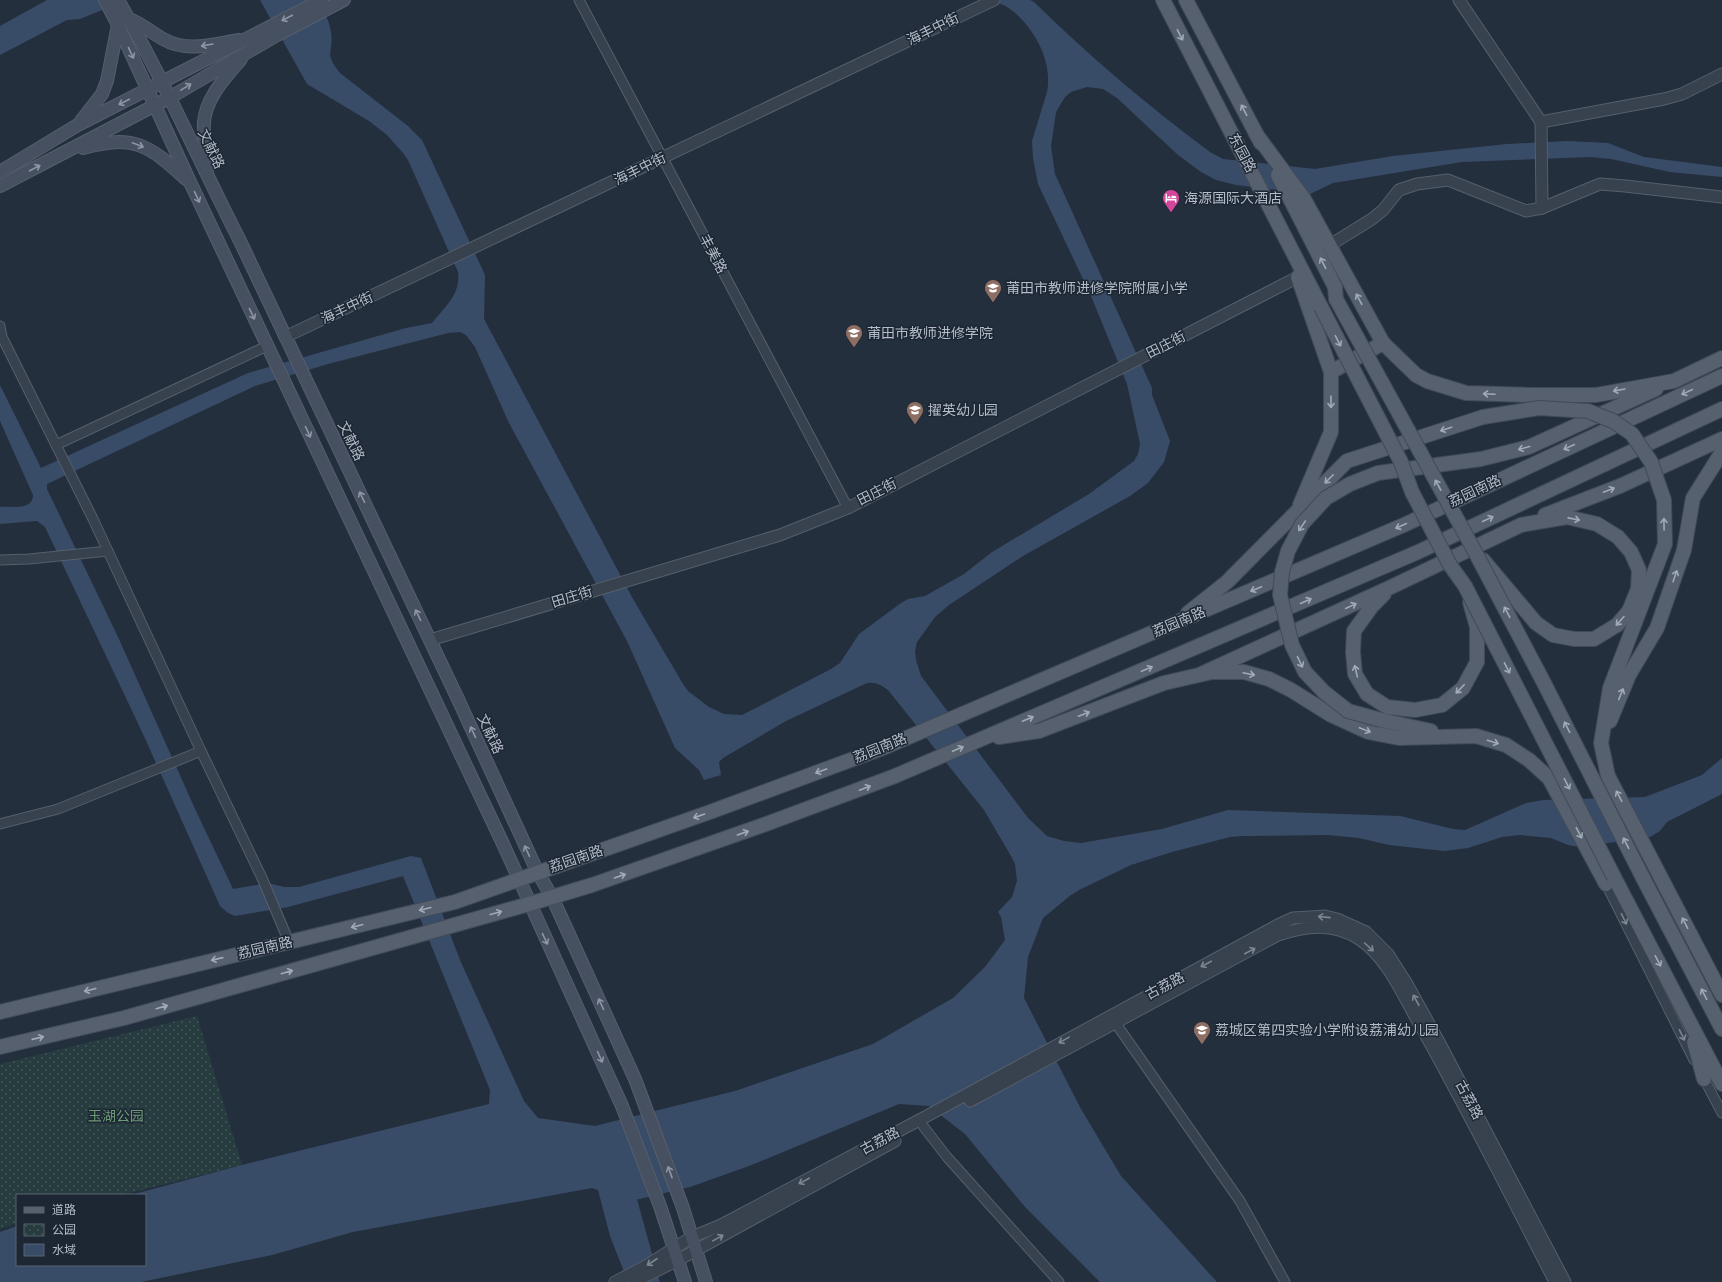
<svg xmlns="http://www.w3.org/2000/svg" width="1722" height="1282" viewBox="0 0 1722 1282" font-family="'Fira Sans','Noto Sans SC',sans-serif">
<defs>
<pattern id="park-dots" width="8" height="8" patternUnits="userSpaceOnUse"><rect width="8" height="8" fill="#263c3f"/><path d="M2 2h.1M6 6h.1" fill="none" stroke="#435659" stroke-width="1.8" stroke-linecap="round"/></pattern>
</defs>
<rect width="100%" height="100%" fill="#242f3e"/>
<path fill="url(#park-dots)" d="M197 1016 242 1165 121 1195H17V1223L0 1229V1064Z"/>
<g fill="#394c67" fill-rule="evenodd">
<path d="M47 0H127L80 19 67 20 0 55V26Z"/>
<path d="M260 0H316C323 10 329 19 331 32 334 54 323 52 340 73L408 126 422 140 485 275 484 319 633 599 683 684 688 691 709 707 724 714 742 715 831 669 840 663 859 634 901 603 908 599 925 596 964 574 992 552 1089 494 1134 461 1138 454 1140 444 1127 384 1091 296 1038 184 1033 158 1032 141 1047 92C1053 63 1036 31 1014 12 1007 6 999 3 992 0H1030L1034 2C1089 56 1148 106 1210 152L1223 159 1315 169 1393 156 1507 144 1567 141 1608 143 1644 157 1722 167V177L1670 172 1611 159 1590 157 1462 162 1333 183 1310 194 1236 185 1216 180 1201 172 1178 155 1117 98 1103 89 1087 87 1071 92 1065 97 1056 112 1051 146 1055 174 1152 388V395L1170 441 1164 462 1148 483 1130 496 1023 556 949 605 935 617 917 642 915 651 916 660 921 676 1028 818 1047 836 1064 841 1081 843 1162 829 1228 810 1400 816 1453 829 1465 830 1526 803 1544 800 1645 797 1702 775 1722 758V794L1667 822 1660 831 1650 837 1580 847 1568 845 1551 838 1520 835 1502 837 1468 848 1444 851 1389 845 1359 838 1328 835 1242 836 1230 837 1172 852 1131 865 1079 890 1071 895 1043 918 1028 957 1024 998 1081 1109 1121 1176 1217 1282H1100L1025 1207 965 1134 929 1106 899 1104 749 1166 690 1187 631 1201 629 1224 652 1282H628L610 1236 598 1190 592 1188 353 1232 272 1255 141 1282H0V1232L17 1226V1265H145V1195H131L242 1165 489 1104 490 1090 403 876 288 907 235 916 228 913 220 906 143 734 45 527 37 521 0 524V507C11 506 33 511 33 495L0 421V385L41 468 248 373 406 328 432 323C445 307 461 294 458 272L408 160 403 153 387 135 369 121 307 84ZM460 332 466 335 475 347 509 423 627 641 675 748 699 770 704 780 721 775 719 762 723 758 786 721 867 683C876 682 881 685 888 690L984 810 1011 856 1015 864 1017 881 1012 897 998 912 1001 917 1005 940 985 967 953 998 873 1044 735 1091 595 1126 538 1118 524 1101 460 960 421 858 411 856 299 887H284L268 883 233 889 196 811 118 637 47 489V484L255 386 328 364 448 333Z"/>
</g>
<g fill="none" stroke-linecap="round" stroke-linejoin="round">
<path stroke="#394c67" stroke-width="15" d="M625 1184 652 1282"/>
<defs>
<g id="minor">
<path d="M579 0 848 508"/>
<path d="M0 326 2 337 93 519 201 751"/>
<path d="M56 445 267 346"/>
<path d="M0 560 29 559 108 551"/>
<path d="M0 824 58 809 201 751 262 878 289 942"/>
<path d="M1606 884 1694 1060"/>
<path d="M1112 1018 1240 1201 1285 1282"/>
<path d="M1702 1075 1722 1113"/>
<path d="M923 1126 947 1157 1059 1282"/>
</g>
<g id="tertiary">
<path d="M1459 0 1541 122 1664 99 1682 94 1722 74"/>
<path d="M1542 208 1600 184 1625 186 1722 197"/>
<path d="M1330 245 1372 219 1383 210 1399 190 1417 184 1448 180 1526 211 1542 208 1541 122"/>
<path d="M285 337 994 0"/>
<path d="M430 640 780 535 848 508 1298 277"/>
<path d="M970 1101 1278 935C1306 926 1333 922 1359 939 1388 958 1403 996 1420 1025 1467 1109 1511 1196 1555 1282"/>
<path d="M615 1282 644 1267 692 1237 721 1225 925 1117 1278 925 1293 918 1310 917 1325 916 1337 919 1366 932 1388 954 1407 984 1439 1042 1565 1282"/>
<path d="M634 1282 678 1260 895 1141"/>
</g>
<g id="secondary">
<path d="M105 0 118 25 190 182 504 846 622 1106 660 1206 685 1282"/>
<path d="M118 0C163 78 199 161 240 241L457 697 538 873 552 897 635 1079 683 1208 706 1282"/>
<path d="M129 19C142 24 151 32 163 39 187 53 214 44 239 40"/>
<path d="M81 121 102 94 107 81 118 25"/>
<path d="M83 148C134 134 149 145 186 179"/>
<path d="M207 171C206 155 203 137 204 122 206 97 226 77 241 59"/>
<path d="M0 172 76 126 322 0"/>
<path d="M0 186 169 98 277 35 344 0"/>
</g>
<g id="primary">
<path d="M1163 0 1321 307"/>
<path d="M1186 0 1261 143"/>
<path d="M1256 134 1304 199 1383 343 1416 375 1427 381 1466 393 1530 395H1596L1674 381 1722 358"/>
<path d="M1278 175 1335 287 1336 299"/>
<path d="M1298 277 1331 372V432L1300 505"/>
<path d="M1331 372 1383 343"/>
<path d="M1378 473 1481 459 1529 447 1656 389"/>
<path d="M1664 500 1665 544 1610 688 1601 743 1608 776 1722 995"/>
<path d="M1545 515 1620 486 1722 439"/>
<path d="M1384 594 1372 606 1354 631 1353 652 1355 674 1367 694 1387 707 1415 710 1442 705 1463 688 1477 662V627L1470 602"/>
<path d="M1188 613 1227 582 1347 461 1483 417"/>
<path d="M1201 674 1391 587 1521 525 1567 517 1597 524 1618 537 1631 552 1639 570 1638 589 1629 611 1617 625 1594 639H1574L1553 635 1536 623 1483 560"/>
<path d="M1381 720 1431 731"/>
<path d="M1610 721 1629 675 1657 628 1684 550 1693 498 1722 452"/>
<path d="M999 737 1039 731 1164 683 1212 672H1244L1269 679 1291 690 1331 715 1368 732 1399 738 1476 736 1506 745 1529 760 1549 778 1606 884"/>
<path d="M1614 877 1722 1084"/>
<path d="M1643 878 1722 1029"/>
<path d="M0 1012 455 902 710 812 883 748 1406 524 1722 376"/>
<path d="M1694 1042 1704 1079"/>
<path d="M0 1047 124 1018 529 904 592 885 766 824 895 776 1418 552 1722 409"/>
</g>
</defs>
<use href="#minor" stroke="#565f6c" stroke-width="11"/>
<use href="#tertiary" stroke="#565f6c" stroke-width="13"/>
<use href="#secondary" stroke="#565f6c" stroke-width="14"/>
<use href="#primary" stroke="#414a57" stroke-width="16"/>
<use href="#minor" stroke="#38414e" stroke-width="9"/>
<use href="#tertiary" stroke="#38414e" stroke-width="11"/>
<use href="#secondary" stroke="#465061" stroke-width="12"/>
<use href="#primary" stroke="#56606e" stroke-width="14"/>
<defs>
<g id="primary-bridge">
<path d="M1336 299 1474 550 1544 683 1643 878"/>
<path d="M1321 307 1401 462 1412 492 1450 565 1465 586 1614 877"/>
<path d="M1483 417 1539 408 1588 411 1613 421 1632 434 1651 462 1664 500"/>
<path d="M1378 473 1350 484 1326 498 1302 524 1288 551 1282 572 1280 595 1292 645 1305 672 1324 692 1348 711 1381 720"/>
</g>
</defs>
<use href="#primary-bridge" stroke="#414a57" stroke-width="16" stroke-linecap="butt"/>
<use href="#primary-bridge" stroke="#56606e" stroke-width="14"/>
</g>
<defs><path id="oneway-shaft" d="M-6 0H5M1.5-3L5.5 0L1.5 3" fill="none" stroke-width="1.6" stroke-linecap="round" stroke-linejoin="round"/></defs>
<g stroke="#8e96a5">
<use href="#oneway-shaft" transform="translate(287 18) rotate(153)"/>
<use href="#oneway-shaft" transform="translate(207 45) rotate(170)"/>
<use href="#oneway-shaft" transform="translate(131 53) rotate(65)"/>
<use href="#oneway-shaft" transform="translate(186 87) rotate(-31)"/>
<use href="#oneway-shaft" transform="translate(124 102) rotate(153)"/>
<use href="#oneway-shaft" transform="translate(138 145) rotate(21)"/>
<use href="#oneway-shaft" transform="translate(35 168) rotate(-28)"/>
<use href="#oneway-shaft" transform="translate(197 197) rotate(65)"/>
<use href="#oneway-shaft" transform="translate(252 314) rotate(65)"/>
<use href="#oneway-shaft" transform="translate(308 432) rotate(65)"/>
<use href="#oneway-shaft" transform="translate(362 497) rotate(-116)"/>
<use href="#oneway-shaft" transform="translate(418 615) rotate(-116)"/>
<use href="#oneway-shaft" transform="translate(473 732) rotate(-115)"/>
<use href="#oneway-shaft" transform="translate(527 851) rotate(-115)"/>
<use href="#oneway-shaft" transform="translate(545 939) rotate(65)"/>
<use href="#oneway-shaft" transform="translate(601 1004) rotate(-115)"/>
<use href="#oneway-shaft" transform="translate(600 1057) rotate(66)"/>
<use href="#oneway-shaft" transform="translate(670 1172) rotate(-110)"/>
</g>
<g stroke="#a1aab7">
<use href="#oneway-shaft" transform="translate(1180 35) rotate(63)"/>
<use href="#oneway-shaft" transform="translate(1244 110) rotate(-117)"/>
<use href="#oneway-shaft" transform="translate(1323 263) rotate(-117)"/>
<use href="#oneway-shaft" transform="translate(1359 299) rotate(-118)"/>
<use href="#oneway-shaft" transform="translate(1338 341) rotate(63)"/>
<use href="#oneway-shaft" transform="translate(1619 390) rotate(170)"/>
<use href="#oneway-shaft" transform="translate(1687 392) rotate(155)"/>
<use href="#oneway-shaft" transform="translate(1489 394) rotate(-177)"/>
<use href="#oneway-shaft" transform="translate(1331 402) rotate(90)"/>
<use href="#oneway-shaft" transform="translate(1446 429) rotate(162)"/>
<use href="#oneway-shaft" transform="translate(1569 447) rotate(155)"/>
<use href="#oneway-shaft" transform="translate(1524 448) rotate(165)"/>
<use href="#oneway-shaft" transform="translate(1329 479) rotate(135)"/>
<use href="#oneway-shaft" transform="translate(1438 485) rotate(-119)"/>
<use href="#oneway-shaft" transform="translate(1609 490) rotate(-21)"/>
<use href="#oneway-shaft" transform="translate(1488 519) rotate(-25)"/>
<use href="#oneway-shaft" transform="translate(1574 519) rotate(11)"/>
<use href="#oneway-shaft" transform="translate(1664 524) rotate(-91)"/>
<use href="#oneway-shaft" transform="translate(1302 526) rotate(124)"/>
<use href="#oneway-shaft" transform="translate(1401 526) rotate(156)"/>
<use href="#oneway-shaft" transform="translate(1675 576) rotate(-71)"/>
<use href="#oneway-shaft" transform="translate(1256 589) rotate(157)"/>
<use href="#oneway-shaft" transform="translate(1306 601) rotate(-24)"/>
<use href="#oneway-shaft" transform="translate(1351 606) rotate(-25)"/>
<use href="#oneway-shaft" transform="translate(1507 612) rotate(-118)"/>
<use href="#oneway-shaft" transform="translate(1620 621) rotate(132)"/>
<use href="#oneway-shaft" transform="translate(1300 662) rotate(64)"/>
<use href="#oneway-shaft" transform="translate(1507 668) rotate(63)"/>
<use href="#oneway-shaft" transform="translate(1147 669) rotate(-23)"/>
<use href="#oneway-shaft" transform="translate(1356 671) rotate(-103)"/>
<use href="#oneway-shaft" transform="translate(1249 674) rotate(12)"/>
<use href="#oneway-shaft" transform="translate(1460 689) rotate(134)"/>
<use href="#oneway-shaft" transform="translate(1621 694) rotate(-68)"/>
<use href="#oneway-shaft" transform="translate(1084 714) rotate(-21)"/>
<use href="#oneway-shaft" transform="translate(1028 719) rotate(-23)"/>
<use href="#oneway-shaft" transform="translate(1567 727) rotate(-117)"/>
<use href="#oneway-shaft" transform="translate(1365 730) rotate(21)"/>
<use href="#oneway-shaft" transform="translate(1493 742) rotate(17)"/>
<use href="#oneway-shaft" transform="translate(958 749) rotate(-23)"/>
<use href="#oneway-shaft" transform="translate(821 771) rotate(160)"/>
<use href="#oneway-shaft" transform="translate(1567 784) rotate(63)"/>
<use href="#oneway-shaft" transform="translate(865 788) rotate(-21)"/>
<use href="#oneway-shaft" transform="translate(1619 796) rotate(-118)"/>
<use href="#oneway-shaft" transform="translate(699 816) rotate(161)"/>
<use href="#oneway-shaft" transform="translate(743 833) rotate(-19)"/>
<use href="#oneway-shaft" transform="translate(1579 833) rotate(62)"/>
<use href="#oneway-shaft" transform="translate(1626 843) rotate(-117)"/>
<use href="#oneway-shaft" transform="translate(620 876) rotate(-19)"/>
<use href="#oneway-shaft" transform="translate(425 909) rotate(166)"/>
<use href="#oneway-shaft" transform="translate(496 913) rotate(-15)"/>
<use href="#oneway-shaft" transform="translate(1685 923) rotate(-117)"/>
<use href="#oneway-shaft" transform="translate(357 926) rotate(166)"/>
<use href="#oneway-shaft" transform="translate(217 959) rotate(167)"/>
<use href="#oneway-shaft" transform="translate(1658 961) rotate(62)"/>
<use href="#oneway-shaft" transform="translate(287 972) rotate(-16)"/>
<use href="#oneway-shaft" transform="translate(90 990) rotate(166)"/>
<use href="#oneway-shaft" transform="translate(1704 994) rotate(-117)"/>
<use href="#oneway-shaft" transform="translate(162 1007) rotate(-16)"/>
<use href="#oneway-shaft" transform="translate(38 1038) rotate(-13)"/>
</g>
<g stroke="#7c8592">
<use href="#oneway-shaft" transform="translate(1324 917) rotate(-174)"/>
<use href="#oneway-shaft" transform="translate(1624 919) rotate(64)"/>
<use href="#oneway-shaft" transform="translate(1369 947) rotate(42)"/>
<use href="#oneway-shaft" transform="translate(1250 951) rotate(-28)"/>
<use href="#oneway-shaft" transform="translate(1206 964) rotate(152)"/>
<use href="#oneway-shaft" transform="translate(1416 1000) rotate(-119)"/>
<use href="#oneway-shaft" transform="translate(1682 1035) rotate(64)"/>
<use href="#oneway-shaft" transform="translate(1064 1040) rotate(151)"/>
<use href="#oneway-shaft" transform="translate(804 1181) rotate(152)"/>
<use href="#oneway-shaft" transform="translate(718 1238) rotate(-29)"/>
<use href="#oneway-shaft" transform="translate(652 1262) rotate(147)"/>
</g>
<defs>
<symbol id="hotel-pin" viewBox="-11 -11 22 30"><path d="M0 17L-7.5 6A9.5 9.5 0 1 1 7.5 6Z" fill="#d1479c" stroke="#1d2633"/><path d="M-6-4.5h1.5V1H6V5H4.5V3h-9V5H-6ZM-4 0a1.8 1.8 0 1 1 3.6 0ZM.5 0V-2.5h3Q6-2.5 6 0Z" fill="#fff"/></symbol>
<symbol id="school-pin" viewBox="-11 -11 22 30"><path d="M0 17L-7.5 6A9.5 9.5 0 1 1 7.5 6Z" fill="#8d6e63" stroke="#1d2633"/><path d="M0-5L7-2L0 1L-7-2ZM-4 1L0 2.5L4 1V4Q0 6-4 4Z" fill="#fff"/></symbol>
<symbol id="university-pin" viewBox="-11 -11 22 30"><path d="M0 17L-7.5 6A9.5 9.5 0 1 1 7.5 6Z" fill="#8d6e63" stroke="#1d2633"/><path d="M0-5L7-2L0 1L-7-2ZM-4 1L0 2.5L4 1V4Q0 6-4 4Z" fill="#fff"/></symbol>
</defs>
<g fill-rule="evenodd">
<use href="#hotel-pin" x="1161" y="188" width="20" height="27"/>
<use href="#school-pin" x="983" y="278" width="20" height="27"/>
<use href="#university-pin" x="844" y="323" width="20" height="27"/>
<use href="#school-pin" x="905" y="400" width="20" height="27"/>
<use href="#school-pin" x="1192" y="1020" width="20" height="27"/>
</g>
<g text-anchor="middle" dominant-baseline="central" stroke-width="3" stroke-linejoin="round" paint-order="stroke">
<g font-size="14" fill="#b4bcc9" stroke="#1d2633">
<text transform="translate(933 29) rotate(-26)">海丰中街</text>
<text transform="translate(211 149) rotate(64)">文献路</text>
<text transform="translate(1242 153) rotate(62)">东园路</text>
<text transform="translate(640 169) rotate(-26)">海丰中街</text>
<text transform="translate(713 254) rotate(62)">丰美路</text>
<text transform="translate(347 308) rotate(-25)">海丰中街</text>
<text transform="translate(1166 345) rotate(-27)">田庄街</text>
<text transform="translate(351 441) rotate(64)">文献路</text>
<text transform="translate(1475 491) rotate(-25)">荔园南路</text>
<text transform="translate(877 492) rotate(-27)">田庄街</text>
<text transform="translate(572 597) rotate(-17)">田庄街</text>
<text transform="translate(1179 622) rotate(-23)">荔园南路</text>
<text transform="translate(490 734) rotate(65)">文献路</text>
<text transform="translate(880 748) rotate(-22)">荔园南路</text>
<text transform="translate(576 859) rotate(-19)">荔园南路</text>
<text transform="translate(265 948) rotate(-13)">荔园南路</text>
<text transform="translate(1165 986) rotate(-28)">古荔路</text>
<text transform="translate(1469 1100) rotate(62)">古荔路</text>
<text transform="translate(880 1141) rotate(-28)">古荔路</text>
</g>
<g font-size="14" fill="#b4bcc9" stroke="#1d2633" text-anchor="start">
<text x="1184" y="198">海源国际大酒店</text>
<text x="1006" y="288">莆田市教师进修学院附属小学</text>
<text x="867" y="333">莆田市教师进修学院</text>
<text x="928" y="410">擢英幼儿园</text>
<text x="1215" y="1030">荔城区第四实验小学附设荔浦幼儿园</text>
</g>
<g font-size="14" fill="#6b9a76" stroke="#1d2633">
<text x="116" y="1116">玉湖公园</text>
</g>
</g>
<rect x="16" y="1194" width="130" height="72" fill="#1d2633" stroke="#59626f"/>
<rect x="24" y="1207" width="20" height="6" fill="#56606e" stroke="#59626f"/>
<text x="52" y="1214" font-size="12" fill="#b4bcc9">道路</text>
<rect x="24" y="1224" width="20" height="12" fill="url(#park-dots)" stroke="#59626f"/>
<text x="52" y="1234" font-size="12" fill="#b4bcc9">公园</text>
<rect x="24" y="1244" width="20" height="12" fill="#394c67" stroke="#59626f"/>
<text x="52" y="1254" font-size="12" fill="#b4bcc9">水域</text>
</svg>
